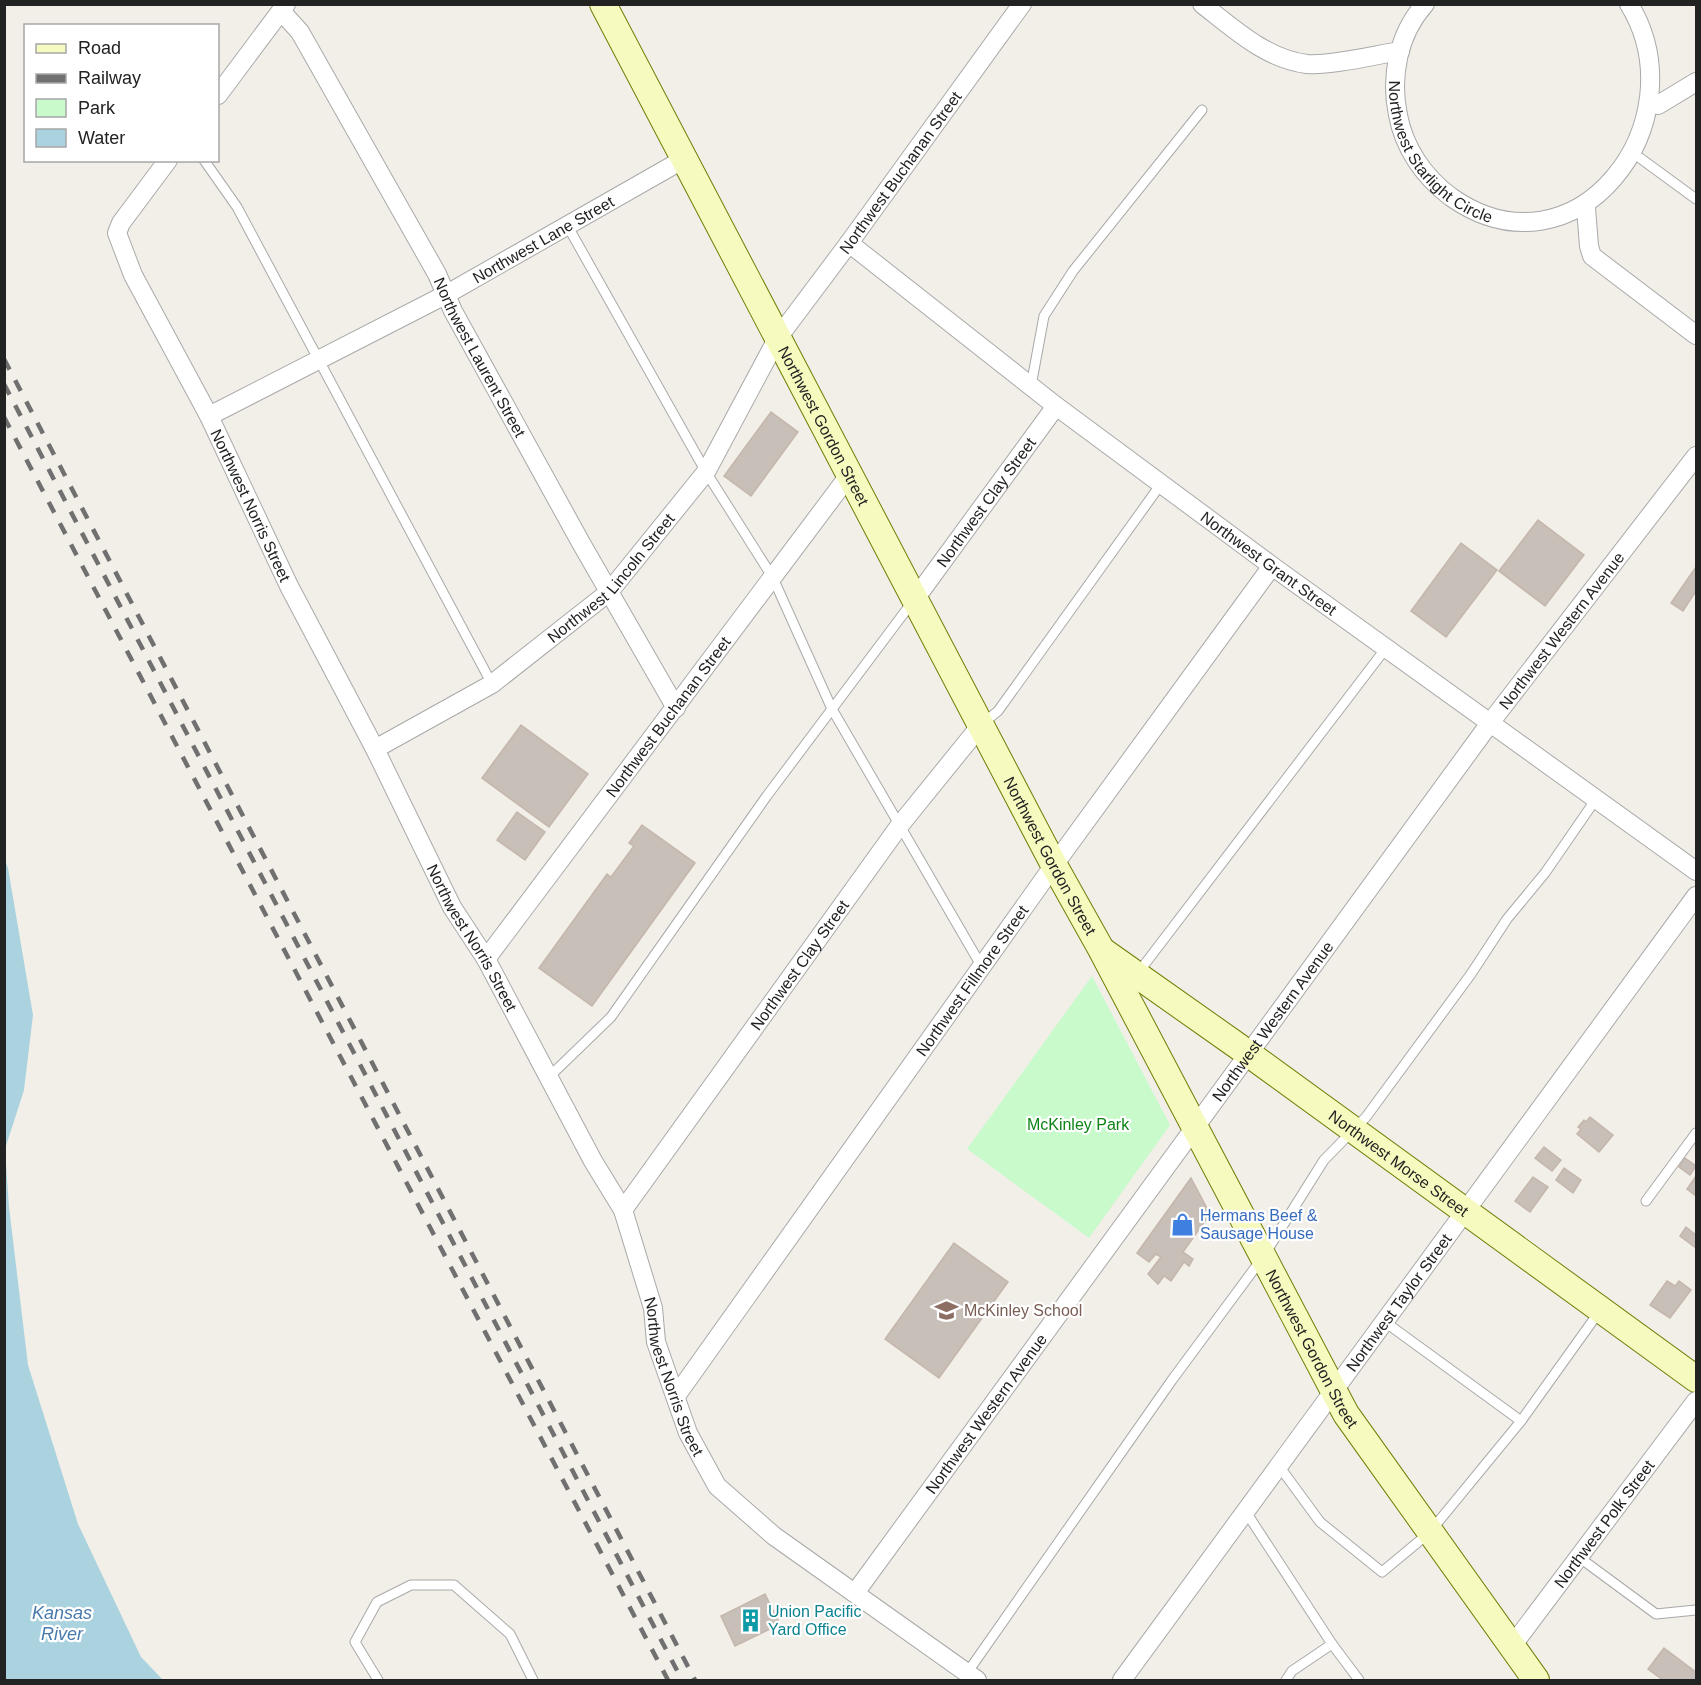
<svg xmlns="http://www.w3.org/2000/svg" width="1701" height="1685" viewBox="0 0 1701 1685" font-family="Helvetica,sans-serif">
<rect width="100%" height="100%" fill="#f2efe9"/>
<path fill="#c8facc" d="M1092 976 1170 1125 1089 1238 967 1149Z"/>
<path fill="#aad3df" d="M4 857 8 868 33 1015 24 1090 5 1149 9 1207 28 1365 78 1524 141 1657 163 1680H5Z"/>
<g fill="#c7bfb8" stroke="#c4b6ab" stroke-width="1.5">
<path d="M771 412 798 432 751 496 724 476Z"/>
<path d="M1538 520 1584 555 1545 606 1499 571Z"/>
<path d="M1461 543 1497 570 1446 637 1411 611Z"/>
<path d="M1696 567V591L1683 611 1671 603Z"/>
<path d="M521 725 588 774 549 827 482 778Z"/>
<path d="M517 812 545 832 525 860 497 840Z"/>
<path d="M642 825 695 863 592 1006 539 968 607 874 611 877 634 846 629 843Z"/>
<path d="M1590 1117 1613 1135 1599 1152 1577 1134 1581 1129 1578 1127 1584 1120 1586 1122Z"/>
<path d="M1544 1147 1561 1160 1552 1171 1535 1158Z"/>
<path d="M1685 1158 1696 1166 1690 1175 1679 1167Z"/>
<path d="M1564 1168 1581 1180 1573 1193 1556 1180Z"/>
<path d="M1696 1176V1196L1687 1189Z"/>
<path d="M1533 1177 1548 1187 1530 1212 1515 1201Z"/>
<path d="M1191 1178 1210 1214 1183 1252 1193 1259 1189 1266 1184 1262 1171 1281 1164 1276 1158 1284 1148 1274 1161 1257 1156 1254 1149 1262 1137 1253Z"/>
<path d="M1686 1227 1696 1235V1248L1680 1236Z"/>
<path d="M954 1243 1008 1282 939 1378 885 1339Z"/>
<path d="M1667 1281 1675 1286 1679 1281 1691 1290 1670 1318 1650 1305Z"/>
<path d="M765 1594 780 1624 735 1646 721 1616Z"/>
<path d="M1664 1648 1696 1672V1680H1663L1648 1669Z"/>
</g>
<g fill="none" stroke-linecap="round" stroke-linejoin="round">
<defs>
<g id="lane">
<path d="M1640 158 1696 199"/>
<path d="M204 160 237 207 492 684"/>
<path d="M567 225 706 472 773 578 832 709 982 967"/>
<path d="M1031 386 1044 316 1073 271 1202 110"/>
<path d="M982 724 998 711 1161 484"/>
<path d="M1138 973 1386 648"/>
<path d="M549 1077 611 1017 766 797 913 601"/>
<path d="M1646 1201 1696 1133"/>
<path d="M1385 1322 1521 1421 1599 1312"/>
<path d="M1279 1466 1320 1522 1382 1572 1429 1533 1521 1421"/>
<path d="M1246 1512 1332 1644 1292 1671 1286 1680"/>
<path d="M1580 1558 1656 1614 1696 1610"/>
<path d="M1332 1644 1359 1680"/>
<path d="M967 1673 1172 1380 1263 1257 1324 1160 1366 1117 1471 974 1507 919 1545 873 1596 799"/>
<path d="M378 1680 355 1642 377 1602 411 1585H454L510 1634 533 1680"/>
</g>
<g id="street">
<path d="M1202 4C1234 29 1266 59 1307 64 1331 66 1375 55 1400 51"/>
<path id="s1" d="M1425 4C1398 34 1390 77 1398 115 1404 148 1424 177 1451 197 1576 285 1701 122 1629 4"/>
<path id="s2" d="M281 11 300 32 437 274 453 311 581 543 676 708"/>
<path d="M218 95 286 4"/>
<path d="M1658 105 1696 82"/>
<path id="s3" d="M168 160 121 223 117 233 133 275 209 416 289 586 375 749 452 907 486 959 593 1161 623 1210 653 1308 656 1342 688 1433 717 1486 774 1536 977 1680"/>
<path d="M1586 208 1589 246 1592 256 1696 335"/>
<path id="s4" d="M849 243 1056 406 1272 566 1696 871"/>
<path id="s5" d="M209 416 447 294 684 159"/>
<path id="s6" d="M915 599 1056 406"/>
<path id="s7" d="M375 749 492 684 609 592 706 472 777 339 849 243 1022 4"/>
<path id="s8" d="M486 959 850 474"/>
<path id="s9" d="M623 1210 900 825 981 725"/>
<path id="s10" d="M676 1396 1054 865 1272 566"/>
<path id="s11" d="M855 1593 1490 723 1696 456"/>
<path id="s12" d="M1512 1646 1696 1401"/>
<path id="s13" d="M1122 1680 1696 896"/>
</g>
<g id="secondary">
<path id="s14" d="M603 4 1054 865 1101 949 1346 1414 1536 1680"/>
<path id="s15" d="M1103 951 1249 1054 1696 1379"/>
</g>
</defs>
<use href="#lane" stroke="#a9a9a9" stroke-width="11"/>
<use href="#street" stroke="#a9a9a9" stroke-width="20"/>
<use href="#secondary" stroke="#707d05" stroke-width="28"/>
<use href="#lane" stroke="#fff" stroke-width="9"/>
<use href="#street" stroke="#fff" stroke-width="18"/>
<use href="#secondary" stroke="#f7fabf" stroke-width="26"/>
<g stroke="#707070" stroke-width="4.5" stroke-dasharray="12 12" stroke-linecap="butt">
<path d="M4 359 695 1680"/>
<path d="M4 384 682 1680"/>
<path d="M4 417 668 1680"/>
</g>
</g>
<defs>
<symbol id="shop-bare" viewBox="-9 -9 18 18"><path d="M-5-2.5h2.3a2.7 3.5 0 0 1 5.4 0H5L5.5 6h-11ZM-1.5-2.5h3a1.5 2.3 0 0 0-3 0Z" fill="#3f7fe0" stroke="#fff" stroke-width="2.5" paint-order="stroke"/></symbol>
<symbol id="school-bare" viewBox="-9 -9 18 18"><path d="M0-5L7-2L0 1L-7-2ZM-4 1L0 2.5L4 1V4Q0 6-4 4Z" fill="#8d6e63" stroke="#fff" stroke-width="2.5" paint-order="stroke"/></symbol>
<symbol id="building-bare" viewBox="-9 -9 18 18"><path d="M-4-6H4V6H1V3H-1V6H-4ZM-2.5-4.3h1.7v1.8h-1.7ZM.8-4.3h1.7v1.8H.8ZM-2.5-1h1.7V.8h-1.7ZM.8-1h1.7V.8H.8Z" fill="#0f9aa8" stroke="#fff" stroke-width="2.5" paint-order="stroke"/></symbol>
</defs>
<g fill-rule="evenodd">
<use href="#shop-bare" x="1166" y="1208" width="33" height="33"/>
<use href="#school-bare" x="930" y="1294" width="33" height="33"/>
<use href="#building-bare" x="734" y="1604" width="33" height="33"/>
</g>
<g text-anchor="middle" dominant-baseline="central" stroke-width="4.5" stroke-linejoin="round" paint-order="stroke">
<g font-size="16" fill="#222" stroke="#fff">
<text stroke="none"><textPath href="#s1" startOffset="174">Northwest Starlight Circle</textPath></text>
<text stroke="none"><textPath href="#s7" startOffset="795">Northwest Buchanan Street</textPath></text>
<text stroke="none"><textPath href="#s5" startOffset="378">Northwest Lane Street</textPath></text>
<text stroke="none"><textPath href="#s2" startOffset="400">Northwest Laurent Street</textPath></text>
<text stroke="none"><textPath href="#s14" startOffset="476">Northwest Gordon Street</textPath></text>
<text stroke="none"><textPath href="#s6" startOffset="120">Northwest Clay Street</textPath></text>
<text stroke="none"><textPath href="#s3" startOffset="393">Northwest Norris Street</textPath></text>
<text stroke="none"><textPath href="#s4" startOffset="528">Northwest Grant Street</textPath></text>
<text stroke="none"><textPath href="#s7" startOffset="294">Northwest Lincoln Street</textPath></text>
<text stroke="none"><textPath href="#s11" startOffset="1194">Northwest Western Avenue</textPath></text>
<text stroke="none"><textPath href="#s8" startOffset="303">Northwest Buchanan Street</textPath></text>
<text stroke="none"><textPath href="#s14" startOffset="962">Northwest Gordon Street</textPath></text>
<text stroke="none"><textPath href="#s3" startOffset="879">Northwest Norris Street</textPath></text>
<text stroke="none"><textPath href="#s9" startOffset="302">Northwest Clay Street</textPath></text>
<text stroke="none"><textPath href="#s10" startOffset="510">Northwest Fillmore Street</textPath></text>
<text stroke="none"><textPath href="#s11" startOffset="708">Northwest Western Avenue</textPath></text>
<text stroke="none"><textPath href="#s15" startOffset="364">Northwest Morse Street</textPath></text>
<text stroke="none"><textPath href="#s13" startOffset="468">Northwest Taylor Street</textPath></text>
<text stroke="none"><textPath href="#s14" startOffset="1520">Northwest Gordon Street</textPath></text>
<text stroke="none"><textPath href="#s3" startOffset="1365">Northwest Norris Street</textPath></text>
<text stroke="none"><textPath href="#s11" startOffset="222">Northwest Western Avenue</textPath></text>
<text stroke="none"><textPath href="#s12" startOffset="153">Northwest Polk Street</textPath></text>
</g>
<g font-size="16" fill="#0c8416" stroke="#fff">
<text x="1078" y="1124">McKinley Park</text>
</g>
<g font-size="16" fill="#366cbe" stroke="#fff" text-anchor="start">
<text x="1200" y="1215">Hermans Beef &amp;<tspan x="1200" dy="18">Sausage House</tspan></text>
</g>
<g font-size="16" fill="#785e54" stroke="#fff" text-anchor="start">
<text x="964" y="1310">McKinley School</text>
</g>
<g font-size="16" fill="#0d838f" stroke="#fff" text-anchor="start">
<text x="768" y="1611">Union Pacific<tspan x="768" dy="18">Yard Office</tspan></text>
</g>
<g font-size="18" font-style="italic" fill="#4a7aab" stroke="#fff">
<text x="62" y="1613">Kansas<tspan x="62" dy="21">River</tspan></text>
</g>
</g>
<rect width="1701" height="1685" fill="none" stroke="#222222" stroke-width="12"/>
<rect x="24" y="24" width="195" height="138" fill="#ffffff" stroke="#a7a7a7" stroke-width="1.5"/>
<rect x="36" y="44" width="30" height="9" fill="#f7fabf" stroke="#a7a7a7" stroke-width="1.5"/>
<text x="78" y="54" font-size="18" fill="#222222">Road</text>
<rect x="36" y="74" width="30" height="9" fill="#707070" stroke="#a7a7a7" stroke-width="1.5"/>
<text x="78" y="84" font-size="18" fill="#222222">Railway</text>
<rect x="36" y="99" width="30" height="18" fill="#c8facc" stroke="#a7a7a7" stroke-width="1.5"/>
<text x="78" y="114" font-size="18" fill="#222222">Park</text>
<rect x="36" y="129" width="30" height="18" fill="#aad3df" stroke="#a7a7a7" stroke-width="1.5"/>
<text x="78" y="144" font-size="18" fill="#222222">Water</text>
</svg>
